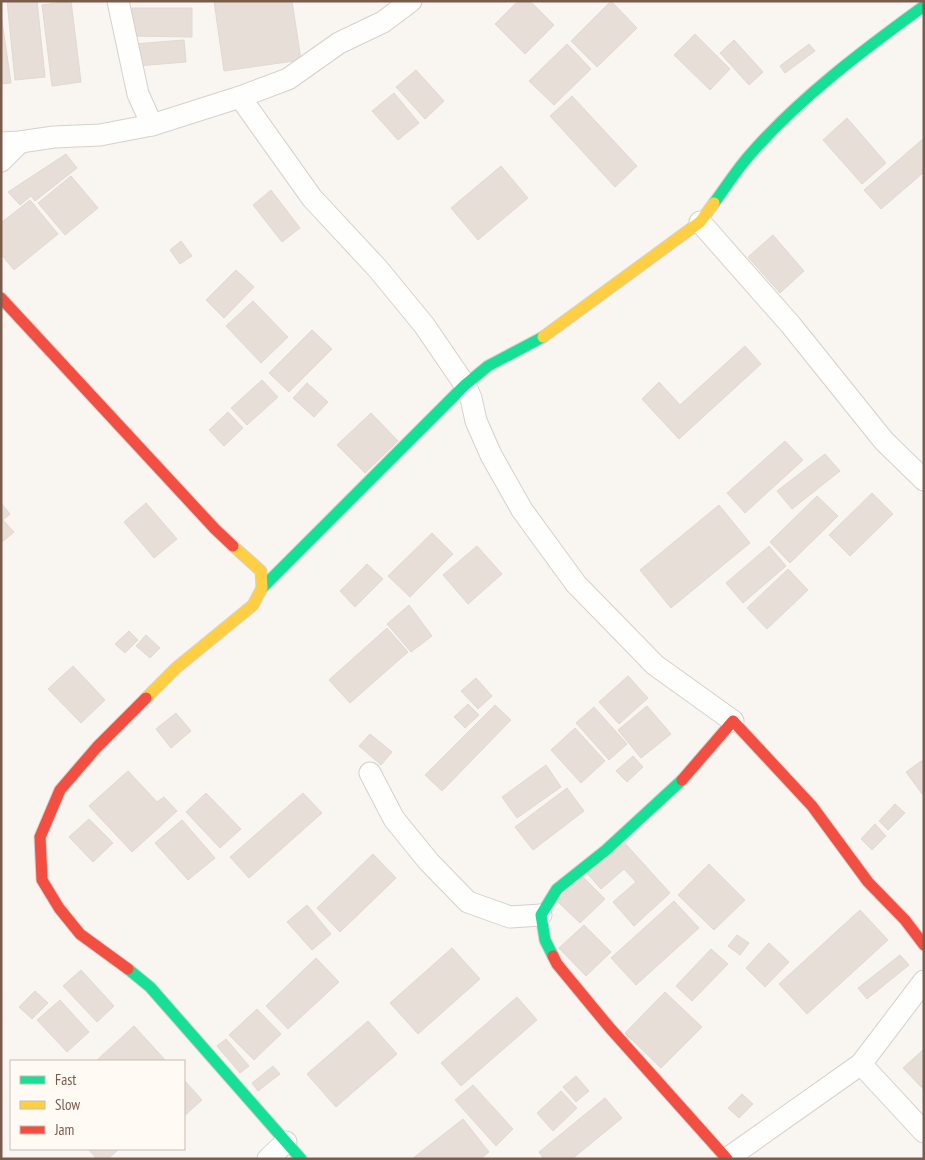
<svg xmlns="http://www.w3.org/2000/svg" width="925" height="1160" viewBox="0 0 925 1160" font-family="'PT Sans Narrow',sans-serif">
<rect width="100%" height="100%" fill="#f9f5f0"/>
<g fill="#e6ded7" stroke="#e2d8d2">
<path d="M7 1H37L45 77 15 80Z"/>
<path d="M71 1 81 82 52 86 42 5Z"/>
<path d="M214 1H292L301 60 224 71Z"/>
<path d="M518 1H530L554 25 525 54 495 24Z"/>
<path d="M611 1 637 28 597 67 571 41Z"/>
<path d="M132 8H192V37L132 36Z"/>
<path d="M1 14 11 83 1 84Z"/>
<path d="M695 34 730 69 710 90 674 55Z"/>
<path d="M184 40 186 62 136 66 134 44Z"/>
<path d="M734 40 763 72 749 85 720 53Z"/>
<path d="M567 44 591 69 554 105 529 81Z"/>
<path d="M809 44 815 51 785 73 780 66Z"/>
<path d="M416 70 444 101 425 119 396 87Z"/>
<path d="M394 93 419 123 398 140 372 111Z"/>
<path d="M572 96 637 166 615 187 550 116Z"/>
<path d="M847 118 886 163 862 184 823 140Z"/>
<path d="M924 138V172L881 209 864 190Z"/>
<path d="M66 154 77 168 35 201 31 196 20 205 8 192Z"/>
<path d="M501 166 528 198 478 240 451 208Z"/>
<path d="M71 176 98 208 65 235 38 203Z"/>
<path d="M271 190 300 228 282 242 253 205Z"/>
<path d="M30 200 58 234 14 270 1 254V223Z"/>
<path d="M773 235 804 271 780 293 748 257Z"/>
<path d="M181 241 192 256 180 264 170 250Z"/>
<path d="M236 270 254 287 224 318 206 300Z"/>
<path d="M253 301 288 337 261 363 226 326Z"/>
<path d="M312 330 332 349 289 392 269 373Z"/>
<path d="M745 346 761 364 679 439 642 399 659 382 680 405Z"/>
<path d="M262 380 278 397 247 425 231 408Z"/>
<path d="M307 383 328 402 314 417 293 398Z"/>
<path d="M228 412 243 428 224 446 209 430Z"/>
<path d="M371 413 398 441 365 473 337 445Z"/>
<path d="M785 441 803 460 745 513 727 493Z"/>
<path d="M825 454 840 471 792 509 777 491Z"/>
<path d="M872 493 893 514 850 556 829 535Z"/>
<path d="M817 496 838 516 790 563 770 542Z"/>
<path d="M1 503 10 514 3 520 14 532 1 543Z"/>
<path d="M146 503 177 539 154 558 124 522Z"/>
<path d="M719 505 750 543 671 608 640 570Z"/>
<path d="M432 533 453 554 410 597 388 576Z"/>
<path d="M477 546 502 574 468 604 443 575Z"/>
<path d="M769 546 786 566 743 603 726 583Z"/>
<path d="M367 564 383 579 355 607 340 591Z"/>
<path d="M788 569 808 590 767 629 747 608Z"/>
<path d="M409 605 432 636 411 652 387 624Z"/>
<path d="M387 628 408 652 350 703 329 680Z"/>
<path d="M129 631 138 640 125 653 115 644Z"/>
<path d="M146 635 160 648 150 658 136 646Z"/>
<path d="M73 666 105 700 81 723 48 689Z"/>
<path d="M628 676 648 698 619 724 599 702Z"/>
<path d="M476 678 492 696 478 709 461 691Z"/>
<path d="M468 704 479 715 465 728 454 717Z"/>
<path d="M495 705 511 720 442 791 425 775Z"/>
<path d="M647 706 671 734 641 758 618 730Z"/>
<path d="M594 707 627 744 609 760 576 723Z"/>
<path d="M176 713 191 731 171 748 156 729Z"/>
<path d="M575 728 605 761 581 783 551 750Z"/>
<path d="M370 734 392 752 381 765 359 746Z"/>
<path d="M633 756 643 767 627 782 616 771Z"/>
<path d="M924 759V794L923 795 906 772Z"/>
<path d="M546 765 561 787 517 818 502 797Z"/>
<path d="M128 771 157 802 164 797 177 811 132 852 89 806Z"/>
<path d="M567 788 584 811 533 850 515 827Z"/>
<path d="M206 793 241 829 220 848 186 812Z"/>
<path d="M303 793 322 813 249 878 230 857Z"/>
<path d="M895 804 905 813 888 830 879 821Z"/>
<path d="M89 819 113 843 93 862 69 837Z"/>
<path d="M182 820 215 858 188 880 155 843Z"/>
<path d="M875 824 886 836 872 850 861 839Z"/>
<path d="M622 840 670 893 634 926 613 902 636 882 624 869 601 889 586 872Z"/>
<path d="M373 854 396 878 340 932 317 908Z"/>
<path d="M709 864 745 900 714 930 678 895Z"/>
<path d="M582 876 605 899 580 923 557 901Z"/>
<path d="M674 901 699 928 636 985 611 958Z"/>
<path d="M307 905 331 934 312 950 287 922Z"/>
<path d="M860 910 888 940 807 1014 779 984Z"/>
<path d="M584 925 611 952 586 976 559 948Z"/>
<path d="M737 935 749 943 740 955 728 946Z"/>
<path d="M769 943 789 962 765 987 746 968Z"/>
<path d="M452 948 480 979 418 1034 390 1003Z"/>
<path d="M711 949 728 964 692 1001 676 986Z"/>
<path d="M900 955 909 965 867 999 858 988Z"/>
<path d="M316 958 339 982 288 1029 266 1006Z"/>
<path d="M81 970 114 1006 97 1022 63 986Z"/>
<path d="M35 991 48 1003 32 1019 19 1007Z"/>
<path d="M665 992 702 1027 661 1068 625 1033Z"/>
<path d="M517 997 537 1020 461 1086 441 1063Z"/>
<path d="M60 1000 89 1032 67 1052 37 1020Z"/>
<path d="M257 1009 281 1034 254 1060 229 1035Z"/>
<path d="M368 1021 397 1054 336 1107 307 1074Z"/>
<path d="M134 1026 166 1061H96Z"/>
<path d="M226 1039 249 1066 240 1073 217 1046Z"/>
<path d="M924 1049V1090L903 1068Z"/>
<path d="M273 1066 280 1074 258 1091 252 1083Z"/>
<path d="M576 1076 589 1091 576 1102 563 1087Z"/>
<path d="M184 1080 202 1100 184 1116Z"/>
<path d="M473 1085 513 1129 496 1146 455 1100Z"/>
<path d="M561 1091 577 1108 553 1131 537 1113Z"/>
<path d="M742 1094 753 1104 739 1118 728 1108Z"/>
<path d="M605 1098 622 1118 572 1159H544L539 1152Z"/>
<path d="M463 1119 489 1152 480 1159H412Z"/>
<path d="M88 1149H119L108 1159H97Z"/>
</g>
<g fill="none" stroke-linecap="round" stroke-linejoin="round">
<defs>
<g id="street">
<path d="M118 1 138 94 152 125"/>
<path d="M240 97 312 198 378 269 424 325 465 385 471 398 476 421 491 455 522 510 576 584 655 665 733 721"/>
<path d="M1 143 20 142 54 137 100 135 152 125 240 97 288 79 339 43 383 22 411 1"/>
<path d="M1 161 20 142"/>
<path d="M700 222 790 324 884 441 924 480"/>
<path d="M370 773 394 819 429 862 468 902 510 917 541 915"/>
<path d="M861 1064 924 1132"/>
<path d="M728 1158 861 1064 924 981"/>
<path d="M268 1159 286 1142"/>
</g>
<g id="fast">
<path d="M714 203C725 188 736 171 748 157 798 99 862 51 924 6"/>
<path d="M262 588 465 385 488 366 543 337"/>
<path d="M553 956 545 940 541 915 557 889 606 850 682 780"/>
<path d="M128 969 150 987 301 1159"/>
</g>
<g id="slow">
<path d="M543 337 700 222 714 203"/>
<path d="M146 698 176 668 253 605 262 588 261 571 233 546"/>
</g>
<g id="jam">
<path d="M1 298 215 529 233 546"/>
<path d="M682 780 733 721 812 806 868 882 905 920 924 945"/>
<path d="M553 956 557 964 609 1027 727 1159"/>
<path d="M128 969 80 934 59 908 42 880 40 837 60 790 97 747 146 698"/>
</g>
</defs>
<use href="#street" stroke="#d7d1cb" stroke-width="23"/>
<use href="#fast" stroke="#d9d2cb" stroke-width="13"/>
<use href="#slow" stroke="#d9d2cb" stroke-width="13"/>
<use href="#jam" stroke="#d9d2cb" stroke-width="13"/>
<use href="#street" stroke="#fefefd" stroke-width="21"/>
<use href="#fast" stroke="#16e098" stroke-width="11"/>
<use href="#slow" stroke="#ffcf43" stroke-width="11"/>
<use href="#jam" stroke="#f24e42" stroke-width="11"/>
</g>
<rect width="925" height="1160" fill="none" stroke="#7a5c4d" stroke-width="5"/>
<rect x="10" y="1060" width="175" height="90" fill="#fffaf3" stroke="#cabbb1"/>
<rect x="20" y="1076" width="25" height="8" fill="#16e098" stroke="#cabbb1"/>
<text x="55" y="1085" font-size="15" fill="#7a5c4d">Fast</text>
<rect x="20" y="1101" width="25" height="8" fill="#ffcf43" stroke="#cabbb1"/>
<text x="55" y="1110" font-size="15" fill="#7a5c4d">Slow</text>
<rect x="20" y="1126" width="25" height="8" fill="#f24e42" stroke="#cabbb1"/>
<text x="55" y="1135" font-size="15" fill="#7a5c4d">Jam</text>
</svg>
